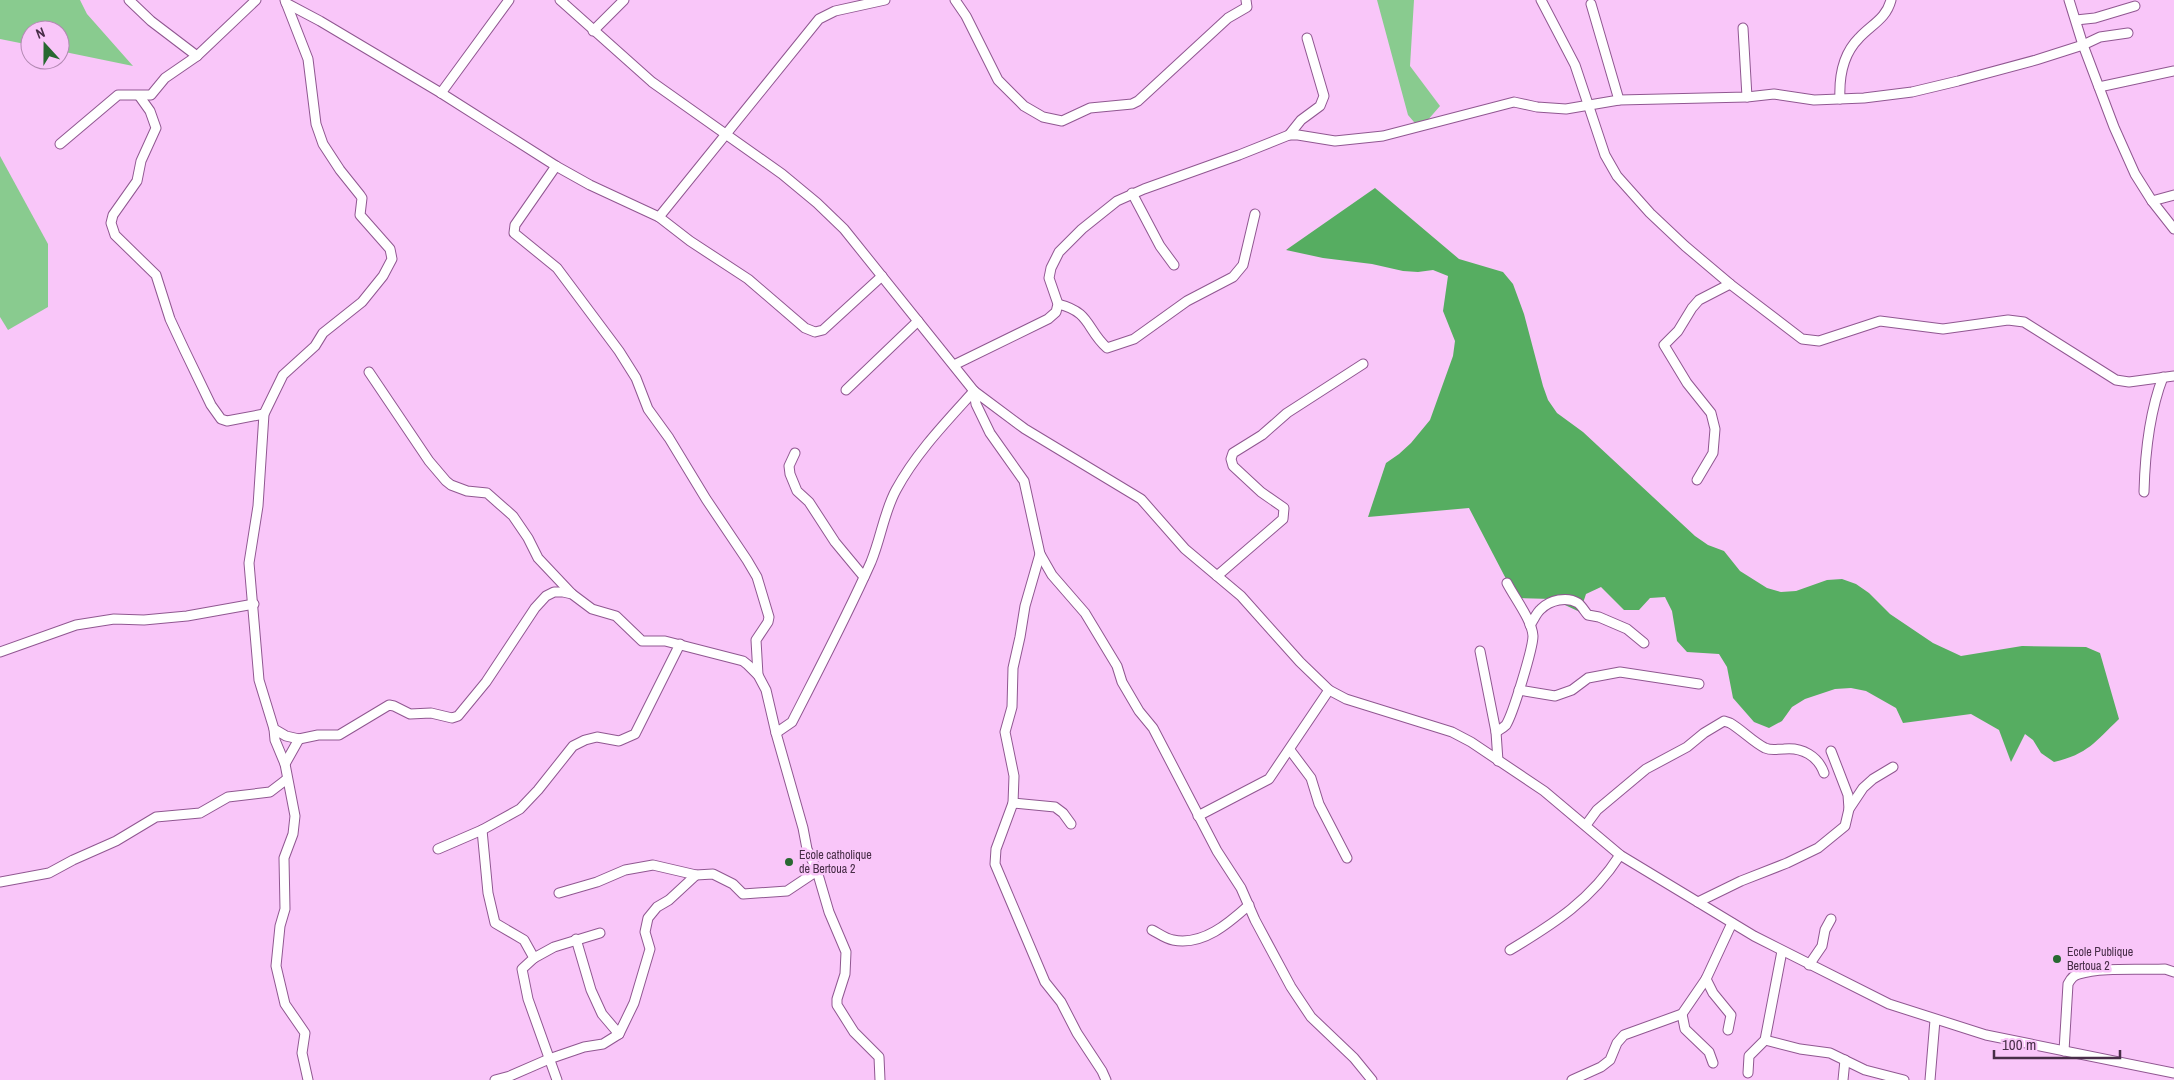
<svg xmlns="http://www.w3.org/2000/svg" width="2174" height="1080" viewBox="0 0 2174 1080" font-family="'Archivo Narrow',sans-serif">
<rect width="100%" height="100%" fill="#f9c6f9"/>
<g fill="#89cb8f">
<path d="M0 0H80L87 14 133 66 60 51V30H30V45L0 39Z"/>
<path d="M1377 0H1414L1410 66 1440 106 1420 129 1408 115Z"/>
<path d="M0 156 48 244V307L8 330 0 317Z"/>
</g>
<path fill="#56ad61" d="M1375 188 1459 259 1503 272 1513 284 1524 314 1543 386 1548 400 1557 413 1583 432 1695 536 1708 545 1724 551 1740 571 1767 588 1781 592 1796 591 1827 580 1842 579 1856 584 1869 593 1890 614 1933 643 1961 656 2022 646 2086 647 2100 653 2119 719C2095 742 2088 754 2054 762L2041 753 2033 740 2025 734 2011 762 1999 730 1971 714 1903 723 1896 708 1866 691 1851 688 1835 689 1805 699 1792 707 1782 721 1769 728 1754 722 1733 698 1727 667 1719 654 1687 652 1677 641 1672 611 1665 597 1650 598 1639 610H1624L1601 587 1586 594 1580 612 1552 599 1516 598 1469 508 1368 517 1386 463 1399 454 1411 443 1430 420 1453 356 1455 341 1443 311 1448 276 1433 270 1418 272 1403 271 1372 264 1323 258 1286 250Z"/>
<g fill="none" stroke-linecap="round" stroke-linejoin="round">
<defs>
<g id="minor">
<path d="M129 0 151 21 197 56"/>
<path d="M285 0 308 59 316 124 323 144 340 170 360 195 362 198 360 215 390 249 392 259 383 276 362 302 323 333 315 346 283 375 264 414 258 506 249 563 259 680 274 729 286 736 299 739 318 735H339L389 705 394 706 410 714 431 713 452 718 458 716 486 682 535 608 546 596 554 592H563L572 594 592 609 616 616 642 641H665L743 661 748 665 758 675 766 690 776 733 792 722C819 669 847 616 871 562 881 538 884 512 896 490 916 453 946 422 974 391"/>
<path d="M560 0 652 82 782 174 817 203 844 229 974 391 1025 429 1141 499 1185 549 1241 596 1300 662 1329 690 1346 699 1452 732 1471 742 1544 791 1620 855 1754 936 1889 1004 1986 1035 2174 1073"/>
<path d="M955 0 966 16 998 80 1024 106 1043 117 1062 121 1090 108 1132 104 1138 101 1228 18 1247 7 1246 0"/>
<path d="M1541 0 1575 65 1605 155 1617 176 1650 213 1685 246 1730 284 1802 339 1819 341 1880 321 1943 329 2008 320 2024 322 2116 380 2129 382 2174 376"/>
<path d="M2069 0 2083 45 2114 127 2135 174 2152 201 2174 229"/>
<path d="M286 3 320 21 441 93 556 166 590 185 659 217 690 241 748 279 805 328 815 332 823 330 882 276"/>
<path d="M1591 4 1619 100"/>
<path d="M2076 20 2095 18 2135 6"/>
<path d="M1743 28 1747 97"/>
<path d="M593 31 624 0"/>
<path d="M2099 87 2174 71"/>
<path d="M441 93 509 0"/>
<path d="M140 97 150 111 156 128 141 161 137 181 113 215 111 223 115 235 156 275 170 319 184 349 211 405 221 419 227 421 264 414"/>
<path d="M1840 99C1839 78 1843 54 1859 38 1872 24 1886 19 1891 0"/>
<path d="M1289 135 1301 120 1320 106 1324 96 1307 38"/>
<path d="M60 144 118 95H151L165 78 197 56 256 0"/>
<path d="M556 166 515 225 514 233 557 268 619 351 636 378 648 409 669 438 706 499 747 560 757 577 769 617 768 622 756 640 758 675"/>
<path d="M1132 193 1160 246 1174 265"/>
<path d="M2152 201 2174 195"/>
<path d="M659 217 819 19 835 11 885 0"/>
<path d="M1058 304C1091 312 1086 329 1107 348L1134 339 1187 301 1233 277 1243 265 1255 214"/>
<path d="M954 365 1048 319 1056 312 1058 304 1049 278 1051 268 1059 252 1082 229 1117 201 1144 189 1239 155 1289 135H1298L1335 141 1383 136 1514 102 1537 107 1566 109 1619 100 1747 97 1774 94 1814 100 1864 98 1912 92 1958 81 2036 60 2083 45 2100 37 2128 33"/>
<path d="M369 372 429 461 446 481 451 485 467 491 487 493 504 508 513 516 528 538 538 558 572 594"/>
<path d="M846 390 918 321"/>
<path d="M974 391 976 404 990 433 1024 481 1040 554 1052 575 1085 613 1117 666 1122 682 1139 711 1153 728 1217 851 1241 888 1255 920 1291 987 1311 1017 1354 1058 1372 1080"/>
<path d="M795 453 789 466 790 474 797 491 809 502 835 542 864 577"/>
<path d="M1697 480 1713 453 1715 429 1711 413 1687 383 1664 345 1678 331 1692 308 1699 300 1730 284"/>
<path d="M2144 492C2145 453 2149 413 2163 377"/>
<path d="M1040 554 1025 606 1020 637 1013 668 1012 707 1005 732 1014 776 1013 803 996 849 995 864 1045 982 1061 1002 1077 1033 1102 1071 1106 1080"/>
<path d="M1217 576 1283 519 1284 508 1261 492 1233 466 1231 459 1233 453 1262 435 1287 413 1363 364"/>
<path d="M1530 625C1534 620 1536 613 1541 609 1550 600 1567 596 1578 603 1582 606 1585 612 1588 615L1599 617 1627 629 1644 643"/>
<path d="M1480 651 1496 732 1498 761"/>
<path d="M0 652 76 625 114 619 144 620 187 616 254 604"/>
<path d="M1519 690 1555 696 1572 690 1588 678 1620 672 1699 684"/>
<path d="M274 729 275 740 285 764 295 816 293 834 284 858 285 909 280 926 276 966 285 1004 305 1033 302 1053 308 1080"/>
<path d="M1496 732C1499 730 1503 728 1506 725 1513 714 1533 648 1533 636 1532 620 1514 597 1507 583"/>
<path d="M776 733 803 828 807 849 817 871 829 912 846 952 845 974 837 999V1005L854 1032 879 1057 880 1080"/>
<path d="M1290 750 1311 778 1319 804 1347 858"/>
<path d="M1831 751 1848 795 1849 809"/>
<path d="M285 764 299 739"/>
<path d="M1013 803 1055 807 1063 813 1071 824"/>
<path d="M1198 816 1269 779 1329 690"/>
<path d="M1586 825 1597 810 1646 769 1687 747 1704 733 1724 721 1730 723C1742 730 1753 742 1765 748 1772 751 1777 749 1784 749 1802 747 1818 756 1824 773"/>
<path d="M482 830 488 893 495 923 524 940 534 958 522 969 528 999 557 1080"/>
<path d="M438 849 482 830 520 809 538 790 573 746 585 740 597 737 619 741 635 734 680 644"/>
<path d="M0 882 49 873 73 860 116 841 156 817 200 813 228 797 270 792 287 779"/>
<path d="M559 893 597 882 625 870 653 865 696 875 713 874 733 884 743 894 787 891 817 871"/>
<path d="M1698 902 1741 881 1787 863 1818 848 1845 826 1849 809 1863 788 1873 779 1893 767"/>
<path d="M1152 930C1158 933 1166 939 1173 940 1203 946 1229 923 1249 905"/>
<path d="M576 939 591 990 602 1014 619 1034"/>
<path d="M1510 950C1555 923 1591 900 1620 855"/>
<path d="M534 958 554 947 600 933"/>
<path d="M1809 965 1822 946 1825 930 1831 919"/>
<path d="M1706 979 1713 993 1731 1015 1728 1030"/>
<path d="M1682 1014 1685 1029 1709 1052 1713 1063"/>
<path d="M1765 1040 1800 1049 1830 1053 1865 1070 1904 1080"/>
<path d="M2064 1051 2068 984C2070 980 2073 975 2079 974 2100 967 2141 970 2165 969L2174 972"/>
<path d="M1748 1073 1749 1056 1765 1040 1782 951"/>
<path d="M495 1080 510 1076 549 1059 584 1047 603 1044 619 1034 634 1003 650 949 645 932 648 918 657 907 669 900 696 875"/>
<path d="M1572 1080 1601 1067 1610 1060 1617 1043 1624 1035 1682 1014 1706 979 1732 923"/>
<path d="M1843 1080 1845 1060"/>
<path d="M1930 1080 1935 1020"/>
</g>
</defs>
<use href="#minor" stroke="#905791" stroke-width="11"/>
<use href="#minor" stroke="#fff" stroke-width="9"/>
</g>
<g fill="#286831" stroke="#f9c6f9" stroke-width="2">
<circle cx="789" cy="862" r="5"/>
<circle cx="2057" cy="959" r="5"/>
</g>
<g text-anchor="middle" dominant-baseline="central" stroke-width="5" stroke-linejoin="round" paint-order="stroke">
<g font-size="12" fill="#472d47" stroke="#f9c6f9" text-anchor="start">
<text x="799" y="855">Ecole catholique<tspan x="799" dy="14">de Bertoua 2</tspan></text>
<text x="2067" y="952">Ecole Publique<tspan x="2067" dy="14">Bertoua 2</tspan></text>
</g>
</g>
<g transform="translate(45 45) rotate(339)"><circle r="24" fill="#f9c6f9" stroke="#b289b2"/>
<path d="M0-4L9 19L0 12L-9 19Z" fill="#286831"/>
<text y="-8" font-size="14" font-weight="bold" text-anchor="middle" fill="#472d47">N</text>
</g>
<path d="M1994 1050v8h126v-8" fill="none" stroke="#472d47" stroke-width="2.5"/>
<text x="2002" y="1050" font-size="15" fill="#472d47" stroke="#f9c6f9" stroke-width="4" paint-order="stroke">100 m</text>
</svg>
